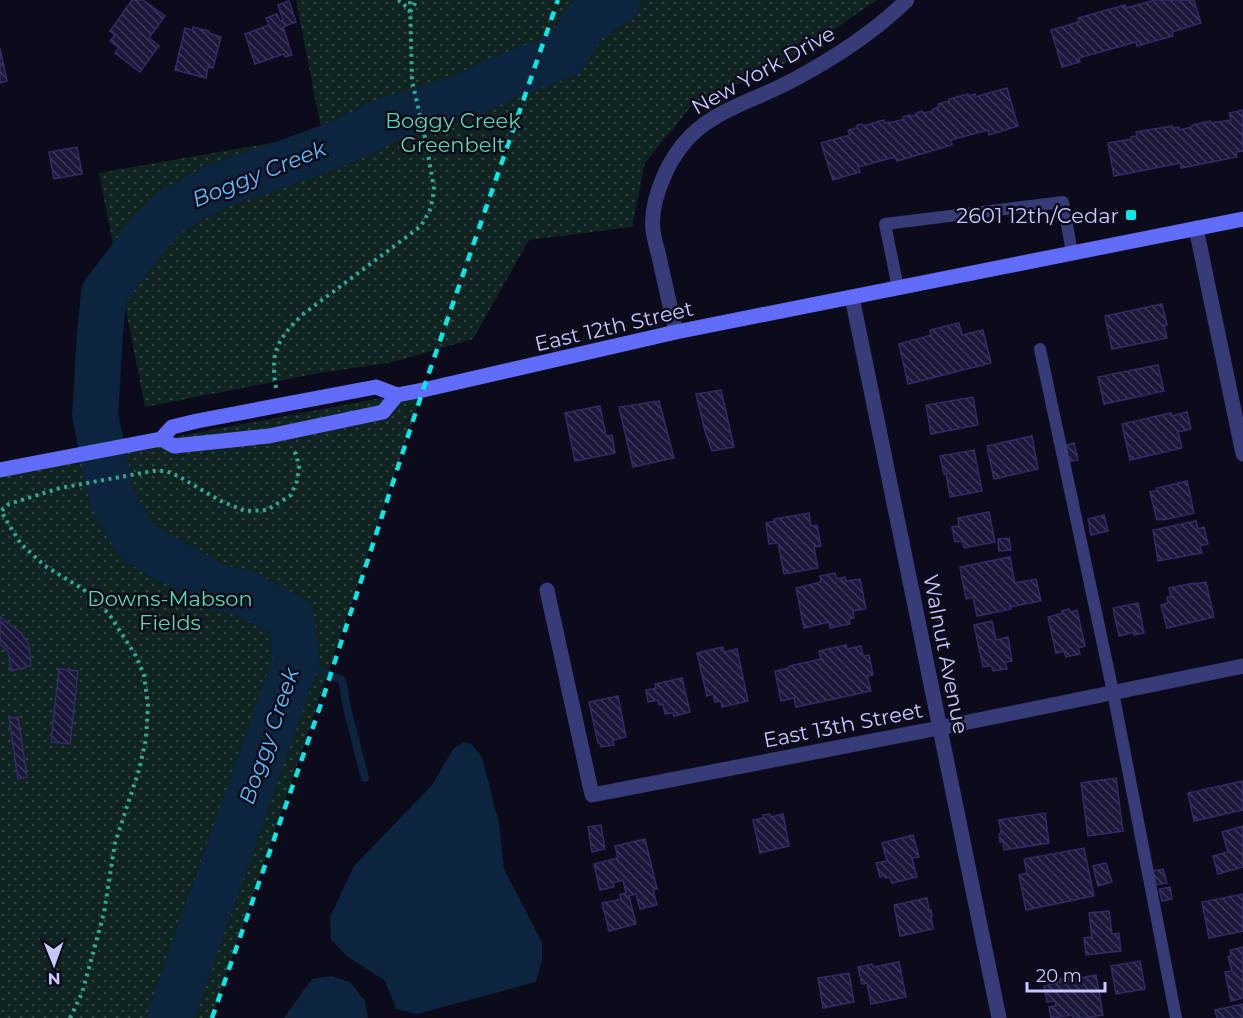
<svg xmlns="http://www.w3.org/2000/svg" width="1243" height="1018" viewBox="0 0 1243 1018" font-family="Montserrat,sans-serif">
<defs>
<pattern id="park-dots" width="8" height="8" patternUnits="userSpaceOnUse" patternTransform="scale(1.5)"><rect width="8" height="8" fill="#0f2421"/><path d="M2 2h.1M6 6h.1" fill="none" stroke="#304242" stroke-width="1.8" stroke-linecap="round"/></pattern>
<pattern id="building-back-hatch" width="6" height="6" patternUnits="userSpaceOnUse" patternTransform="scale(1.5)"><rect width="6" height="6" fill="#1c183b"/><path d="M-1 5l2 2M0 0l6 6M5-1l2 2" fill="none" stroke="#3c3858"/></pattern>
</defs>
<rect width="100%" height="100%" fill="#0c0b1b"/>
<g fill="url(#park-dots)">
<path d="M296 0H877L783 64 693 104 645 163 632 227 529 240 473 339 393 362 314 374 145 407 99 173 322 134Z"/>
<path d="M423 390 212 1018H0V470Z"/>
</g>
<g fill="#0c243d">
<path d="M464 742 471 744 482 757 499 824 504 869 542 942V960L536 982 417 1014 396 1009 385 981 347 956 331 940 330 917 354 866 432 785 454 748Z"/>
<path d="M331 976 350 982 365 1001 368 1018H284L312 979Z"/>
</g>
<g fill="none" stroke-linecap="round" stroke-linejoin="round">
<path stroke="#0c243d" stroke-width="8" d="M296 661 342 680 347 708 365 778"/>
<path stroke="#0c243d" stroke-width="46" d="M170 1018 296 661 291 618 245 593 216 587 175 563 137 542 112 498 95 415 100 334 104 293 151 231 171 211 217 186 285 163 342 142 390 119 458 99 506 77 566 54 584 23 618 0"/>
</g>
<g fill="url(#building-back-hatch)" stroke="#312b66" stroke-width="1.5">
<path d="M132 0H143L165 16 149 38 159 46 140 72 115 53 119 48 110 41 115 35 110 31Z"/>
<path d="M1155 0H1194L1201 23 1172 32 1173 36 1137 46 1136 42 1079 58 1080 62 1062 67 1051 30 1079 22 1078 18 1125 5 1126 8Z"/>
<path d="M289 1 296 22 283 27 292 55 285 57 284 54 255 64 245 34 269 25 266 18 277 14 280 21 283 20 278 5Z"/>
<path d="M193 27 209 31V33L221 37 213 68 208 67 206 78 175 70 185 28 192 30Z"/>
<path d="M0 48 7 81 0 83Z"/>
<path d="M1007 88 1018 126 989 135 988 130 951 140 952 145 948 146 897 161 895 157 858 167 860 172 833 180 821 143 850 135 848 130 857 128V125L862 124 863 126 884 120 885 123 890 122V123L904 119 903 117 910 115V117L916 115 915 114 922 111 923 113 933 111V109L939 107 938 104 949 101V99L968 94V96L975 94V97Z"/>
<path d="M1243 110V151L1236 152 1237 157 1181 168 1180 163 1114 176 1108 143 1131 139V137L1137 136 1136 132 1172 126V128L1179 127V130L1192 127V125L1210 121 1211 123 1231 120 1229 113Z"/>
<path d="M77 147 82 174 54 179 49 152Z"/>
<path d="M1162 304 1167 325 1164 326 1167 338 1112 349 1105 316Z"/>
<path d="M959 323 962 335 983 330 991 363 908 384 899 344 931 335 930 330Z"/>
<path d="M1158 365 1164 391 1104 404 1098 377Z"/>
<path d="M721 390 734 447 712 451 705 431 696 394Z"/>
<path d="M973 397 978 425 931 434 926 405Z"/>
<path d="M659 401 674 458 633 467 619 407Z"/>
<path d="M600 406 606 436 612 435 615 453 575 461 565 413Z"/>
<path d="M1187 412 1191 429 1178 432 1182 448 1130 460 1122 424 1171 413 1172 416Z"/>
<path d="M1032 436 1038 469 994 479 987 446Z"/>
<path d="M1074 443 1078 460 1067 462 1063 446Z"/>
<path d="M974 450 982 491 950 497 946 473 944 474 940 456Z"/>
<path d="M1187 481 1194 513 1163 520V519L1157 520 1150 492 1157 490V488Z"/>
<path d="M989 512 995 542 964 548 962 541 955 542 952 527 959 526 958 518Z"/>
<path d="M809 513 811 526 817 525 821 546 814 547 818 568 784 574 778 543 769 544 766 523 775 521 774 519Z"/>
<path d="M1104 515 1108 531 1091 535 1088 519Z"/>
<path d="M1196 521 1198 529 1204 527 1208 544 1200 546 1202 553 1158 561 1153 530Z"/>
<path d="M1009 538 1011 550 999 551 998 539Z"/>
<path d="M1010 557 1015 583 1036 579 1041 601 1010 607 1011 609 977 616 973 597 966 599 960 567Z"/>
<path d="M835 573 837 579 845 577 846 581 860 579 866 609 853 611 854 618 849 619 850 624 830 628 829 622 804 628 796 588 821 582 820 576Z"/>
<path d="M1206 582 1214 617 1167 628 1161 605 1168 603 1167 597H1171L1169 588 1194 583V584Z"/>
<path d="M1138 603 1144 633 1134 635V632L1119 636 1113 608Z"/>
<path d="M1069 609 1070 612 1077 610 1085 646 1078 648 1080 654 1066 657 1064 651 1056 653 1048 617 1063 613 1062 611Z"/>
<path d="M0 617 21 633 29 645 31 666 11 671 8 651 0 644Z"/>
<path d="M992 621 996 640 1008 637 1012 661 1005 662 1007 669 993 671 991 666 983 667 974 625Z"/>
<path d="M846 645 847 649 861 646 863 656 869 655 873 675 867 676 871 691 796 707 794 698 781 701 775 671 789 668V666L821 659 819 651Z"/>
<path d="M723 647 724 652 737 649 748 701 722 707 721 701 715 702 713 694 707 696 697 653Z"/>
<path d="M59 669 78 671 70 744 51 742Z"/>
<path d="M682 678 690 712 674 716 673 713 665 714 663 704 659 705 658 700 648 702 646 690 656 688 655 684Z"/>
<path d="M618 696 626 737 613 740 614 745 601 747 600 743H598L589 702Z"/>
<path d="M18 717 27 777 18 779 9 718Z"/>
<path d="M1116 778 1123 831 1088 836 1081 783Z"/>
<path d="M1243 781V810L1194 821 1188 793Z"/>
<path d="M1045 813 1049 843 1004 850 1003 842H1000L999 834 1001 833 999 820Z"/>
<path d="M770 814 771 817 783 814 789 846 760 853 753 820 763 818V815Z"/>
<path d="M601 825 605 849 592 852 588 827Z"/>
<path d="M1243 826V867L1218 874 1213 856 1228 852 1222 832Z"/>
<path d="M913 835 919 857 912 858 917 877 892 883 890 877 885 878V875L880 877 876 863 887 861 882 843Z"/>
<path d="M645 839 657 889 653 890 657 905 640 909 636 894 629 896 636 924 609 931 602 903 621 899 620 894 626 893 623 880 613 883 614 887 600 890 594 864 618 858 615 846Z"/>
<path d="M1084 848 1094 896 1026 910 1019 875 1027 873 1024 859Z"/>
<path d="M1106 863 1112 882 1098 886 1093 866Z"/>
<path d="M1163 869 1167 883 1155 885 1152 871Z"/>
<path d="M1170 887 1172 899 1162 901 1159 889Z"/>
<path d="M1243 894V931L1209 938 1202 902Z"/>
<path d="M927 898 929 910H931L932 916H931L933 929 900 936 894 905Z"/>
<path d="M1109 911 1112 934 1119 933 1121 951 1086 955 1084 938 1092 937 1089 913Z"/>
<path d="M1243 947V998L1231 1001 1225 972 1232 971 1228 957 1231 956 1230 950Z"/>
<path d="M1140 961 1145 989 1116 994 1111 966Z"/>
<path d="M899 962 906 997 871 1004 867 983 862 984 858 967 872 964 873 967Z"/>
<path d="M849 973 854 1002 823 1008 818 978Z"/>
<path d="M1096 975 1103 1015 1085 1018H1073V1015L1051 1018 1049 1007 1056 1006 1055 1001 1047 1002 1044 986 1060 982 1059 979 1069 977V980Z"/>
<path d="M1243 1004V1018H1217L1215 1010Z"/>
</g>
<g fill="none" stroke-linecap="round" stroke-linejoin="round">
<g stroke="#30a895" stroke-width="4" stroke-dasharray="3 4.5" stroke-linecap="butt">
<path d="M398 0 402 2 410 12"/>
<path d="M410 12 417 0"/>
<path d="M276 388C270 352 277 340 302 315L421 226 431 208 434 189 426 142 412 81 410 0"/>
<path d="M70 1018 82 993 104 913 115 843 139 770 146 739 148 706 144 675 136 656 109 614 83 589 45 566 21 544 9 525 1 511 9 504 60 488 153 471H166L178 476 221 501 245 511 267 510 291 495 297 481 299 467 296 454 294 452"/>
</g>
<g stroke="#373b78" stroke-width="12">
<path d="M898 288 885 224 1063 202 1072 253"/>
<path d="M1040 349 1113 692 1176 1018"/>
</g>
<g stroke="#373b78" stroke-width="15">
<path d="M1196 228 1243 454"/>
<path d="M852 297 999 1018"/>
<path d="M676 332C671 309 665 285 660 261 658 251 654 240 653 230 651 213 657 192 664 176 692 112 740 109 795 79 836 57 874 32 907 0"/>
<path d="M547 590 592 795 939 728 1243 666"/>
</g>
<g stroke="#616cfa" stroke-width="15">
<path d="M161 439 174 446 269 436 383 412 397 395"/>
<path d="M0 470 161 439 172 427 197 421 376 387 397 395 423 390 676 332 1243 219"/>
</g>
<path stroke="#07e8e8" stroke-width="4.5" stroke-dasharray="9 8" stroke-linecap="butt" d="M212 1018 321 704 423 390 558 0"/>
</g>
<rect fill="#07e8e8" stroke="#0c0b1b" stroke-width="2" x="1125" y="209" width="12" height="12" rx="3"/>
<g text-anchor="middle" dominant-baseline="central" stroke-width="5" stroke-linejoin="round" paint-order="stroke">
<g font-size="21" fill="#c8c7fd" stroke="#0c0b1b">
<text transform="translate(763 70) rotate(-29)">New York Drive</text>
<text transform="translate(614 326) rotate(-13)">East 12th Street</text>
<text transform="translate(946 654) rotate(79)">Walnut Avenue</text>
<text transform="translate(843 725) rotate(-11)">East 13th Street</text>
</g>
<g font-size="21" fill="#56d9ac" stroke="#0c0b1b">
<text x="453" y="120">Boggy Creek<tspan x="453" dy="24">Greenbelt</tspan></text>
<text x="170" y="598">Downs-Mabson<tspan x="170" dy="24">Fields</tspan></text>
</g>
<g font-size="21" fill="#c8c7fd" stroke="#0c0b1b" text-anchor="end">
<text x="1119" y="215">2601 12th/Cedar</text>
</g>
<g font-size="22" font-style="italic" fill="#58befa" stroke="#0c0b1b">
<text transform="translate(259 174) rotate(-22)">Boggy Creek</text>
<text transform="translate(269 736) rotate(-71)">Boggy Creek</text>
</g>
</g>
<g transform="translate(54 964) rotate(179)" stroke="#0c0b1b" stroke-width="4.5" paint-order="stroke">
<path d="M0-4.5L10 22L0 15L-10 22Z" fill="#c8c7fd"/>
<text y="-9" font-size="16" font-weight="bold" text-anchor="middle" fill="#c8c7fd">N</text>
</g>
<path d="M1027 982v9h78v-9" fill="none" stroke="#c8c7fd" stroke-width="3"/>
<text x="1036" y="982" font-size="18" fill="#c8c7fd" stroke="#0c0b1b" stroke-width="4.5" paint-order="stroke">20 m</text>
</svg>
